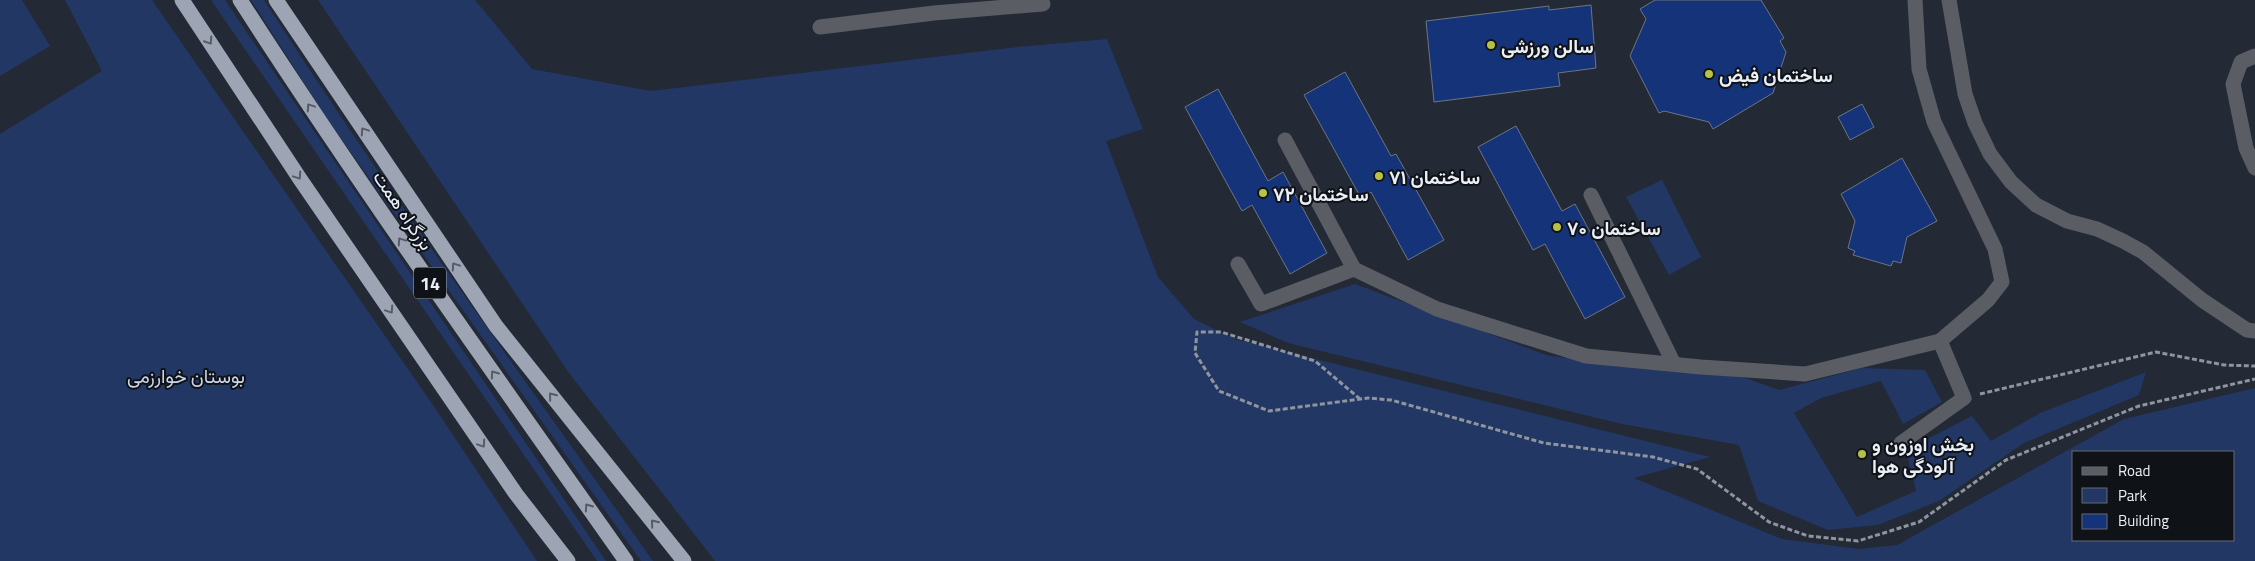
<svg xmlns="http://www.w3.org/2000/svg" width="2255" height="561" viewBox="0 0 2255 561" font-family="'Titillium Web',Vazirmatn,sans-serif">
<rect width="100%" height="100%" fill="#232935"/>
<g fill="#223764" fill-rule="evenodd">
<path d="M0 0H22L50 46 0 76Z"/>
<path d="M65 0H152L433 405 537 561H0V134L102 71Z"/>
<path d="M211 0H225L606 561H597Z"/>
<path d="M251 0H264C387 191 521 375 653 561H641L325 116Z"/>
<path d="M318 0H475L532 69 651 91 1017 47 1107 39 1143 129 1106 141 1158 277 1194 319 1235 339 1710 457 1634 478 1782 539 1859 549 1897 545 2124 419 2255 388V561H715L569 373ZM2074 452H2234V540H2074Z"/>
<path d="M1662 180 1701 257 1669 275 1626 197Z"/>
<path d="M1355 284 1546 355 1633 368 1737 375 1779 390 1862 368 1925 370 1942 402 1903 424 1881 381 1821 398 1794 413 1857 517 1916 491 1906 450 1972 416 1991 441 2040 413 2146 372 2139 395 2024 443 1939 501 1878 525 1828 530 1758 501 1739 445 1622 424 1288 343 1240 322Z"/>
</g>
<g fill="#153378" stroke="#6d7583">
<path d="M1655 0H1761L1784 38 1780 41 1786 52 1773 93 1713 129 1709 122 1664 111 1659 113 1630 56 1646 19 1640 9Z"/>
<path d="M1591 5 1596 68 1558 73 1560 86 1434 102 1426 21 1549 6V10Z"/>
<path d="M1345 72 1391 156 1396 154 1444 240 1408 260 1371 192 1361 198 1304 95Z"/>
<path d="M1218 89 1268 181 1283 172 1327 253 1290 274 1252 205 1242 211 1185 107Z"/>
<path d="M1862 104 1874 127 1850 140 1838 117Z"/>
<path d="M1516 126 1562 211 1575 204 1625 297 1585 319 1545 244 1533 250 1478 147Z"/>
<path d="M1902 158 1937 221 1907 237 1901 263 1893 261 1891 266 1853 255 1855 251 1848 248 1855 221 1841 194Z"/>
</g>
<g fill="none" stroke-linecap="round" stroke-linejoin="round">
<g stroke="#8f959f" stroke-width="3" stroke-dasharray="5 2.5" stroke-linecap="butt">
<path d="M1980 394 2156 352 2224 365 2255 366"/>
<path d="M1360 399 1315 361 1221 332H1197L1195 353 1219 391 1269 411 1368 398 1391 400 1544 443 1653 457 1697 469 1769 522 1808 536 1858 541 1919 522 2006 460 2139 406 2255 379"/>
</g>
<g stroke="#5a5d64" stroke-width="15">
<path d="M1949 0 1965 94 1975 123 1990 154 2011 182 2036 205 2067 221 2097 229 2123 241 2143 252 2202 300 2247 330 2255 331"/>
<path d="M820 27 934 13 1043 4"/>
<path d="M2255 56 2241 62 2233 84 2246 148 2255 168"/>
<path d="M1285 140 1354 269 1437 309 1586 356 1701 367 1805 374 1940 341 1988 300 2002 282 1995 249 1934 122 1919 69 1915 0"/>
<path d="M1591 195 1674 364"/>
<path d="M1238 264 1261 304 1354 269"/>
<path d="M1901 443 1964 398 1940 341"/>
</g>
<g stroke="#9da5b4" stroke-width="15">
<path d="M182 0 300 179 516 494 568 561"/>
<path d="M240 0C363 191 495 375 626 561"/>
<path d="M276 0 496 326 684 561"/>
</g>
</g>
<defs><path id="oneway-chevron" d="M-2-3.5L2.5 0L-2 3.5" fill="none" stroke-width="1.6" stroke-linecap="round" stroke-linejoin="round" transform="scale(1.25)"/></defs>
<g stroke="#565c66">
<use href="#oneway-chevron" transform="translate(209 41) rotate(57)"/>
<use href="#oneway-chevron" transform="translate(310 107) rotate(-124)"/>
<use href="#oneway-chevron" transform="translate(364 131) rotate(-124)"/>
<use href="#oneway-chevron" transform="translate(298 176) rotate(56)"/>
<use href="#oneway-chevron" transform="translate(401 241) rotate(-124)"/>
<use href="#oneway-chevron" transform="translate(455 266) rotate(-124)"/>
<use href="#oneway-chevron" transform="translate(390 310) rotate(56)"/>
<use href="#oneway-chevron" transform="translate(494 374) rotate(-125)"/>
<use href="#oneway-chevron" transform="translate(552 396) rotate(-129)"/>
<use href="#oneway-chevron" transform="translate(482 444) rotate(56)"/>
<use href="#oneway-chevron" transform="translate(588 507) rotate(-125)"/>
<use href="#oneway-chevron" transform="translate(654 523) rotate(-129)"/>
</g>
<g fill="#b7c147" stroke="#0f1217" stroke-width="2">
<circle cx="1491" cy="45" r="5"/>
<circle cx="1709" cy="74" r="5"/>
<circle cx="1379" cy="176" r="5"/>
<circle cx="1263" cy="193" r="5"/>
<circle cx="1557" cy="227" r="5"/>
<circle cx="1862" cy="454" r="5"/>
</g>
<g text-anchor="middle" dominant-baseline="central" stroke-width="4" stroke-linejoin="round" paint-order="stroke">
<rect fill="#0f1217" stroke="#a8adb4" stroke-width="1" x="414" y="267.5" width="32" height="31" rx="4"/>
<g font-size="18" font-weight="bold" fill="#eaeff7">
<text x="430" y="283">14</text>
</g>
<g font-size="19" font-weight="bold" fill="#eaeff7" stroke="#0f1217" text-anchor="start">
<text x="1501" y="45">سالن ورزشی</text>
<text x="1719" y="74">ساختمان فیض</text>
<text x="1389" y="176">ساختمان ۷۱</text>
<text x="1273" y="193">ساختمان ۷۲</text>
<text x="1567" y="227">ساختمان ۷۰</text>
<text x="1872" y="443">بخش اوزون و<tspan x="1872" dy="22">آلودگی هوا</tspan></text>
</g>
<g font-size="19" fill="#eaeff7" stroke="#0f1217">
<text transform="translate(404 210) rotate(56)">بزرگراه همت</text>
</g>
<g font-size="19" fill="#ccd6eb" stroke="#0f1217">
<text x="186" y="375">بوستان خوارزمی</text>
</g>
</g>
<rect x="2072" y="451" width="162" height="90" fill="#0f1217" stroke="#676a71"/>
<rect x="2082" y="467" width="25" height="8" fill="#5a5d64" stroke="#676a71"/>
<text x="2118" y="476" font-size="15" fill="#eaeff7">Road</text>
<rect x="2082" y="488" width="25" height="15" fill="#223764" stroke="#676a71"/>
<text x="2118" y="501" font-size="15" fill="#eaeff7">Park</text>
<rect x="2082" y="514" width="25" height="15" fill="#153378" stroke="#676a71"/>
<text x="2118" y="526" font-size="15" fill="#eaeff7">Building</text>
</svg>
